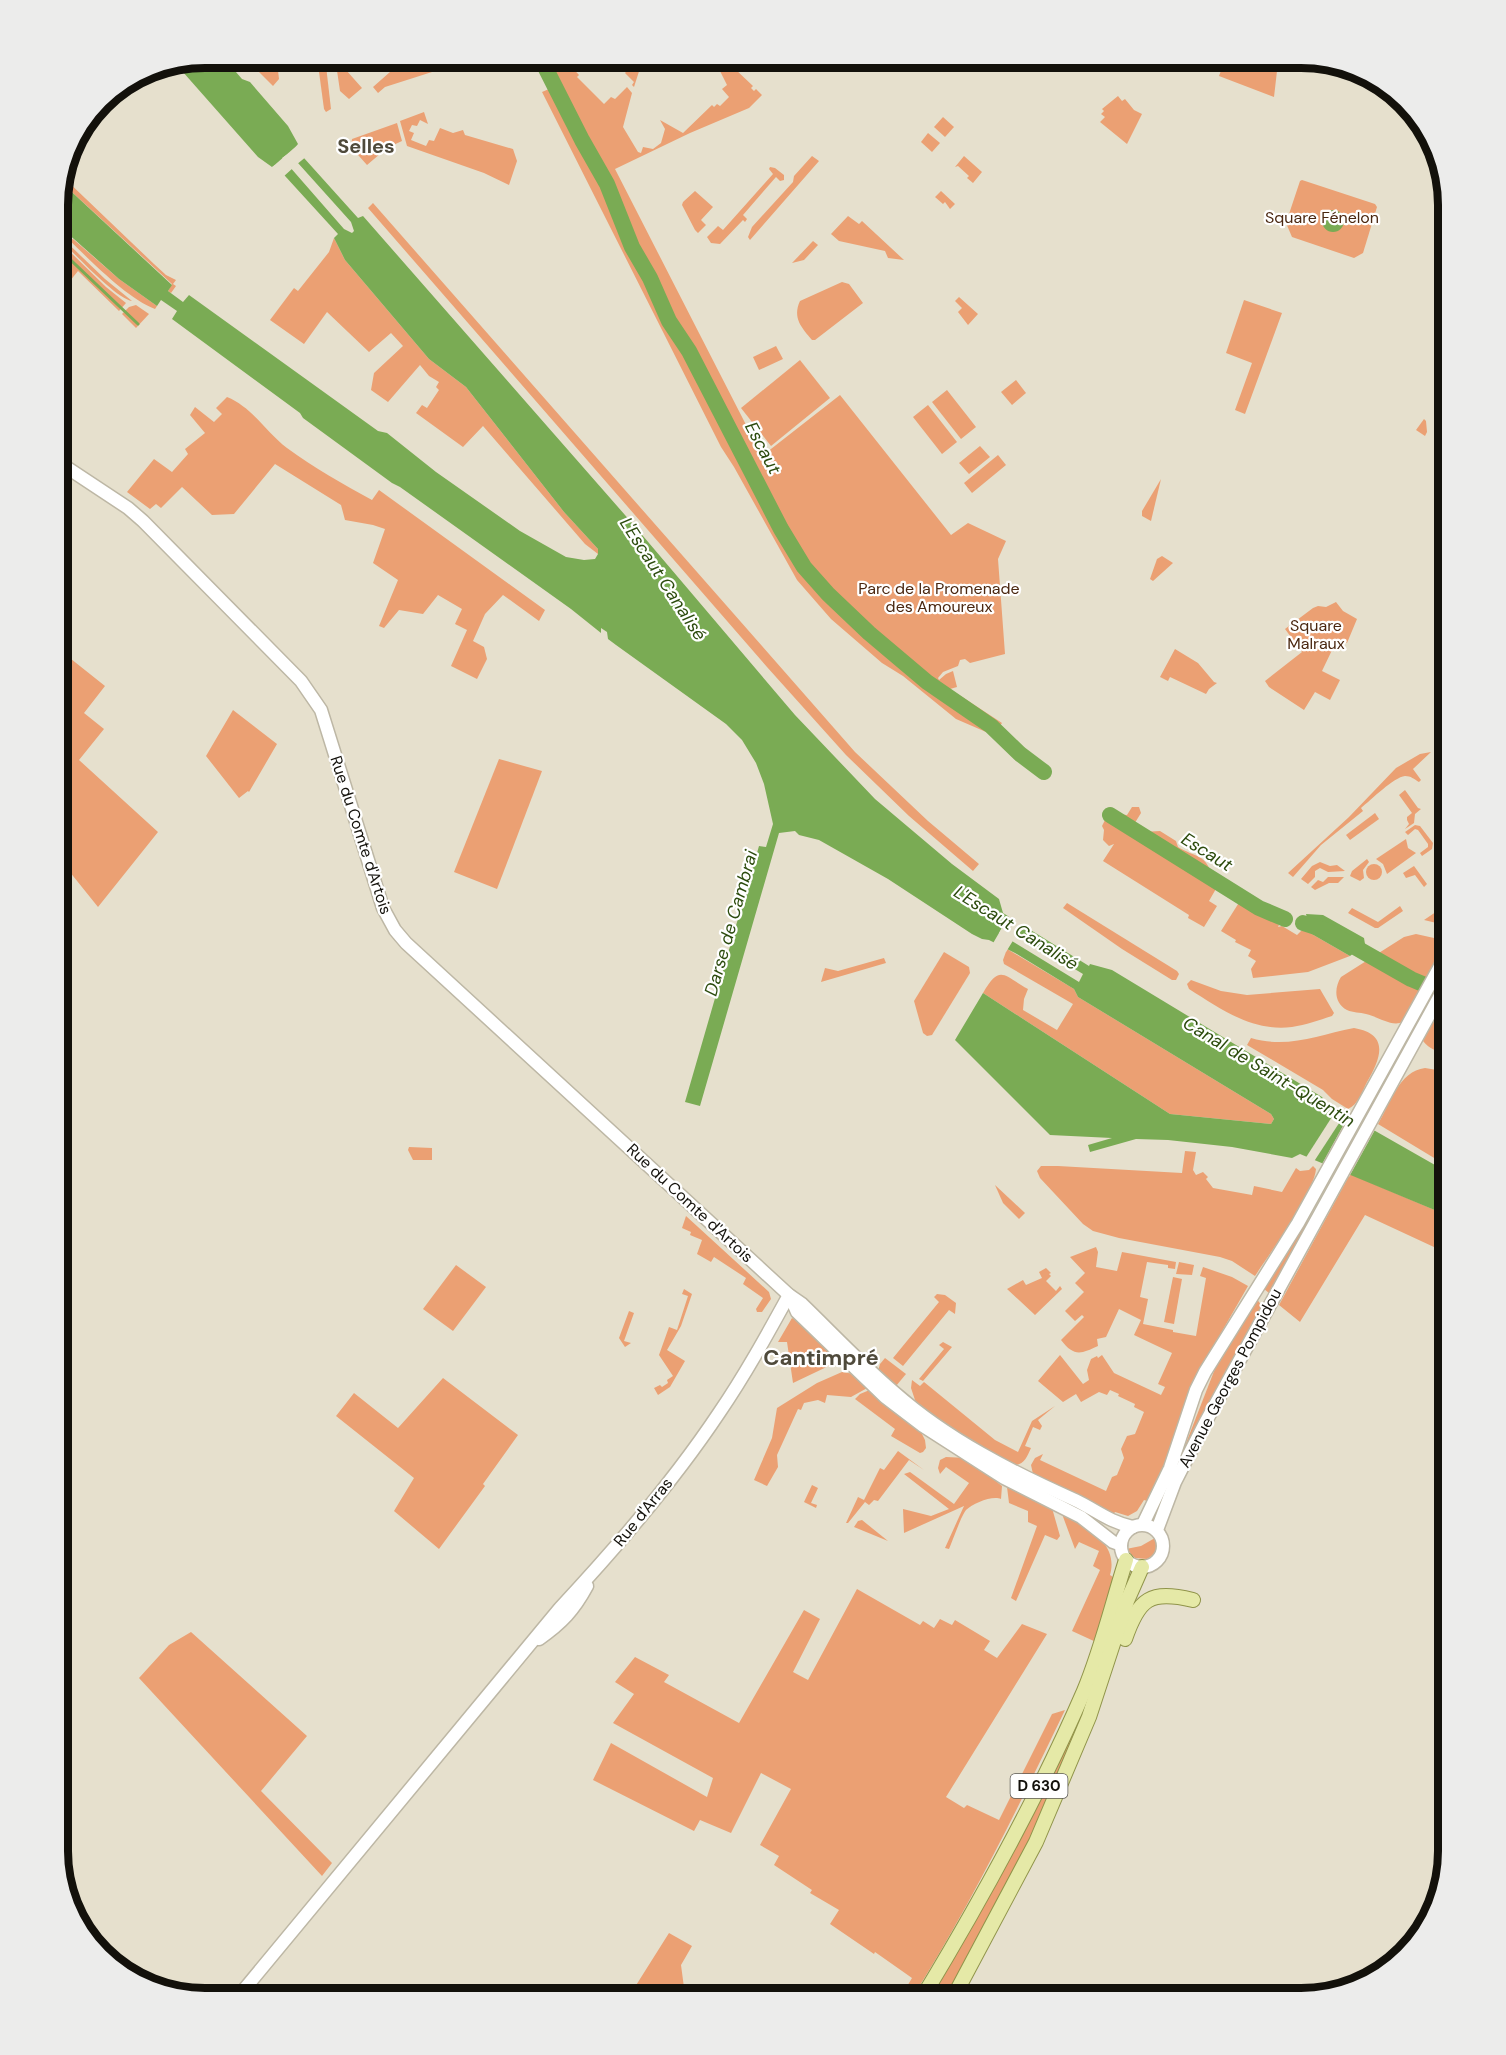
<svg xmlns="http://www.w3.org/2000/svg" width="1506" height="2055" viewBox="0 0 1506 2055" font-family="'DM Sans',sans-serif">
<rect width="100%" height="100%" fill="#e6e0cd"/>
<g fill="#eba073">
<path d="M244 57H289L290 60 277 62 279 79 273 86Z"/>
<path d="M317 57H325L331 109 326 112 324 109Z"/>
<path d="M335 57H344L346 70 362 88 349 99 340 91Z"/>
<path d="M407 57H426L430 65 432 72 385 87 378 93 373 87Z"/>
<path d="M538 57H554L560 61 564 57H570L566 61 579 75 577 77 604 104 611 97 615 99 627 87 632 93 623 127 638 152 641 153 643 147 653 149 661 143 665 129 660 120 683 133 712 105 714 107 717 104 720 106 729 97 722 89 727 85 718 67 708 57H715L723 65 726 72 734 68 753 86 751 88 754 91 756 89 762 95 749 108 690 133 615 169 762 456 840 395 951 535 968 523 1006 541 998 559 1005 654 970 663 965 659 960 660 958 666 943 672 938 678 939 680 946 674 953 671 957 687 950 689 1002 723 993 735 956 719 903 676 882 663 831 619 797 580 734 467 721 447 542 92 549 89 536 66Z"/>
<path d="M613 57H636L625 69Z"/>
<path d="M639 57 645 58 642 62 634 87 632 85 634 82 625 73Z"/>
<path d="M1226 57H1259L1258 60 1261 61 1264 59 1268 63H1271L1274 69 1277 71 1274 97 1219 76Z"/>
<path d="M1118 96 1122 101 1125 99 1134 110 1142 114 1127 144 1100 122 1105 117 1101 114 1104 111 1102 109Z"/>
<path d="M424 112 428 124 420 120 417 126 412 125 409 131 414 133 411 140 426 146 429 140 434 141 440 128 453 133 463 130 465 135 513 149 517 161 509 185 484 173 407 146 400 121Z"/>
<path d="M943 117 954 127 945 137 934 127Z"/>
<path d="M397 123 402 141 387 148 367 165 351 147 352 139Z"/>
<path d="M928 133 940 143 932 152 921 142Z"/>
<path d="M812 156 819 161 750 240 748 237 752 227 793 182 794 176Z"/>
<path d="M964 156 982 172 973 183 967 178 969 176 958 166 955 167Z"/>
<path d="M770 167 775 168 784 175V180L780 181 776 177 743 215 747 219 745 222 743 220 720 244 711 243 707 237 718 226 723 230 773 174 769 169Z"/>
<path d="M62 176 154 264 166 275 176 280 173 284 176 286 171 293 168 291 172 284 61 182Z"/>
<path d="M1302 180 1375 204 1377 207 1363 253 1354 258 1292 237 1286 223 1300 181Z"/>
<path d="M695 191 713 207 701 220 706 225 698 233 695 230 682 205 683 202Z"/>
<path d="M941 191 955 204 950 209 945 202 943 204 935 197Z"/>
<path d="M373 203 855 752 928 821 979 864 973 871 909 816 846 755 767 667 368 208Z"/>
<path d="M848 216 859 224 862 221 904 260 888 258 885 251 839 241 831 234Z"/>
<path d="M57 224 71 240 73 239 119 279 157 306 155 309C125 298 81 251 57 228Z"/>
<path d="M57 233 105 279 132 301C116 299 71 250 57 236Z"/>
<path d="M334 238 345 260 429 359 466 387 564 512 598 549V554L585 544 483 426 463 447 416 413 422 405 427 408 439 390 436 387 439 382 429 376 420 365 388 402 371 390 374 373 403 346 391 333 369 352 327 312 304 344 270 320 294 288 298 291 329 252Z"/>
<path d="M57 239 106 287 126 303 119 311 78 271 57 297Z"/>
<path d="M813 241 818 245 804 260 792 263Z"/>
<path d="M842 282 849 284 863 303 815 340H812C802 328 792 318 800 301Z"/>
<path d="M959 297 978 314 968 325 958 312 962 308 955 301Z"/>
<path d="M1244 300 1282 313 1245 414 1235 410 1252 363 1226 353Z"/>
<path d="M136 305 149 314 136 328 122 314 129 307Z"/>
<path d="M776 346 783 359 759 370 753 357Z"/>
<path d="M800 360 830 398 771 446 741 408Z"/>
<path d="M1016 380 1026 393 1012 405 1001 392Z"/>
<path d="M947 390 976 427 961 439 932 402Z"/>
<path d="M227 397C252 407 266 432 287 448 314 468 343 484 372 500L379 490 545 610 539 621 503 595 485 614 473 641 484 647 487 659 477 679 451 666 467 630 455 624 462 609 438 595 423 614 399 610 384 628 379 626 398 580 373 563 385 529 373 525 345 520 341 505 275 464 234 514 212 515 182 487 161 508 156 504 150 509 127 492 154 459 172 472 188 454 185 449 205 433 190 415 195 407 214 422 222 414 216 408Z"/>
<path d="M928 405 957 442 942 454 913 417Z"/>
<path d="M1424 419 1426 421 1427 432 1425 436 1416 430Z"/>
<path d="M980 446 990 457 969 474 959 463Z"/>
<path d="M998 455 1006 465 972 493 964 483Z"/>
<path d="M1161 479 1151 521 1142 516V511Z"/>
<path d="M1162 556 1173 563 1153 581 1150 579 1157 559Z"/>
<path d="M1336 602 1343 611 1357 619 1347 643 1345 642 1342 650 1334 646 1322 671 1340 680 1330 700 1315 692 1304 710 1269 687 1265 681 1302 652 1285 629 1313 608 1318 606 1326 607Z"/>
<path d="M1175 649 1198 663 1214 682 1217 683 1209 689 1206 694 1170 677 1168 681 1160 677Z"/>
<path d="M61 651 105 686 84 713 104 729 79 760 158 832 98 907 57 856V655Z"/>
<path d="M233 710 277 744 249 792 248 791 239 798 206 756Z"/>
<path d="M1431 752 1413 769 1421 780 1419 782C1414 779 1411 776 1405 776 1394 777 1371 800 1361 808L1363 811 1321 845 1293 877 1288 873 1349 817 1396 768 1420 754Z"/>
<path d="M499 759 542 771 497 889 454 872Z"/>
<path d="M1405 790 1418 808 1421 809 1415 814 1414 823 1405 829 1409 824 1407 820V817L1412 813 1399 795Z"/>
<path d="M1132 807H1139L1141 813 1133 826 1143 832 1160 831 1176 841 1178 847C1186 852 1194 854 1201 858 1209 863 1212 876 1217 883L1216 886 1217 887 1209 901 1217 906 1204 927 1188 918 1189 915 1103 861 1114 844 1109 846 1103 840 1104 830 1102 826 1106 818 1116 814 1127 815Z"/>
<path d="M1375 813 1379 819 1350 840 1346 835Z"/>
<path d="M1415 825 1420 826 1433 843 1432 849 1422 856 1420 853 1428 847V844L1418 830 1415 829 1408 835 1405 832Z"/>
<path d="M1406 839 1408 848 1416 853 1387 874 1383 864 1376 859Z"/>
<path d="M1367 859 1369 862 1363 870 1364 878 1360 881 1350 876 1352 871Z"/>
<path d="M1320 862 1330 866 1337 865 1345 871 1328 872 1320 868 1315 871V877L1308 884 1301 879 1312 866Z"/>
<circle cx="1374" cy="872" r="8"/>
<path d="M1414 866 1427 884 1424 887 1415 875 1406 878 1403 873Z"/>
<path d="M1328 877H1344L1338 883H1329L1315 890 1311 887 1318 880 1323 882Z"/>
<path d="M1240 901 1279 925 1278 927 1282 926 1297 935 1303 929 1350 956 1308 972 1253 978 1251 969 1256 961 1248 956 1251 950 1235 942 1236 940 1221 931Z"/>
<path d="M1067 903 1177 971 1179 974 1176 980H1172L1122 949 1063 908Z"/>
<path d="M1449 903V926L1424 920Z"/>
<path d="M1400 906 1403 911 1378 928H1375L1348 913 1352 908 1378 922Z"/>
<path d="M1416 934 1443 940 1445 945 1443 953 1403 1022C1391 1027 1379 1017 1366 1014 1360 1012 1353 1013 1347 1010 1334 1003 1334 988 1341 977L1404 937Z"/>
<path d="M1007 949 1074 989 1078 997 1271 1114 1274 1119 1271 1124 1170 1114 983 993C1000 964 1003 975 1028 989L1024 999 1023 1010 1057 1030 1073 1004 1004 964 1003 960Z"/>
<path d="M944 952 969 967 970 973 932 1035 927 1036 923 1033 914 1001Z"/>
<path d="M884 958 886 963 821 982 825 968 838 971Z"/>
<path d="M1191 980 1221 991 1247 995 1320 989 1334 1013 1332 1016C1319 1020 1306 1025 1292 1027 1252 1032 1221 1009 1189 989L1187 984Z"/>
<path d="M1443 1001 1449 1003V1053C1439 1053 1429 1049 1423 1041Z"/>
<path d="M1354 1028C1390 1034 1381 1058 1367 1082 1362 1092 1358 1105 1348 1109L1332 1099 1323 1090 1247 1045 1251 1038C1288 1049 1318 1035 1354 1028Z"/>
<path d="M1393 1064 1396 1066 1367 1118 1364 1116Z"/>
<path d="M1425 1068 1449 1072V1167L1378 1124C1390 1104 1399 1071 1425 1068Z"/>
<path d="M409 1147 432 1148V1160H413L408 1150Z"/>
<path d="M1185 1151 1196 1152 1193 1170 1196 1175 1203 1172 1208 1177 1206 1179 1213 1188 1252 1195 1254 1186 1282 1192 1296 1168 1300 1171 1309 1170 1313 1166 1316 1169C1314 1193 1270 1253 1255 1276L1232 1261 1220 1257 1119 1238 1093 1231 1083 1224 1040 1178 1037 1171 1041 1166H1058L1182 1173Z"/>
<path d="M1350 1174 1449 1216V1254L1365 1215 1300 1322 1279 1305Z"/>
<path d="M995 1185 1025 1213 1019 1219 1003 1203Z"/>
<path d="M686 1216 769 1292 771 1299 762 1312H757L756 1309 763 1298 743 1284 746 1278 714 1257 711 1262 697 1254 702 1240 690 1235 691 1232 682 1228Z"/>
<path d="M1306 1220 1309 1222 1270 1294 1263 1288Z"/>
<path d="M1096 1247 1098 1252 1096 1267 1117 1271 1122 1252 1176 1262 1175 1269 1168 1268V1265L1147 1262 1140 1297 1148 1299 1143 1324 1173 1330V1332L1196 1336 1206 1278 1200 1276 1203 1267 1232 1277 1248 1286 1205 1361 1169 1456 1147 1501 1144 1500 1137 1511 1128 1516 1115 1512 1113 1515 1033 1474 1031 1465 1035 1458 1043 1454 1040 1460 1106 1491 1112 1477 1117 1475 1124 1458 1121 1449 1127 1436 1135 1434 1144 1412 1134 1407 1135 1404 1118 1396 1119 1394 1110 1390 1107 1395 1099 1392 1081 1402 1076 1394 1063 1402 1038 1381 1060 1355 1083 1384 1089 1380 1087 1370 1091 1359 1097 1356 1098 1358 1102 1355 1114 1373 1161 1395 1165 1387 1158 1384 1172 1353 1134 1335 1141 1320 1119 1309 1106 1337 1097 1339 1098 1346C1081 1354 1074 1357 1061 1340L1084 1317 1082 1315 1075 1321 1065 1311 1084 1292 1075 1283 1085 1273 1070 1257Z"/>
<path d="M1179 1262 1194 1265 1192 1275 1176 1274Z"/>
<path d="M456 1265 486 1287 453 1331 423 1309Z"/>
<path d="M1046 1268 1051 1273 1049 1274 1051 1276 1046 1281 1056 1291 1060 1286 1062 1289 1035 1315 1007 1289 1023 1280 1026 1285 1042 1278 1039 1272Z"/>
<path d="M1173 1277 1182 1279 1174 1324 1164 1322Z"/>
<path d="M684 1289 692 1294 681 1326 667 1350 685 1361 670 1387 658 1395 654 1388 660 1385 662 1387 668 1383 667 1380 673 1376 659 1355 669 1327 677 1330 688 1296 682 1294Z"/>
<path d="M937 1294 945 1295 956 1303 955 1314 949 1310 903 1366 893 1358 939 1302 934 1297Z"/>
<path d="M1256 1298 1262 1306 1181 1456 1218 1361Z"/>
<path d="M629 1311 634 1313 624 1341 631 1343 625 1347 619 1338Z"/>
<path d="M792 1318 801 1323 836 1360 835 1363 793 1383 787 1342H778Z"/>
<path d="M943 1342 952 1347 923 1381 919 1379 944 1349 939 1345Z"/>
<path d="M885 1358 906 1374 896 1386 878 1371 880 1364Z"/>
<path d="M842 1372 854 1374 869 1387 851 1397 827 1395 825 1403 818 1400 804 1403 801 1410 798 1409 777 1455 778 1467 767 1486 754 1480 772 1438 777 1408 817 1383Z"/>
<path d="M443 1378 518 1435 483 1484 485 1486 439 1549 394 1511 414 1478 336 1416 354 1393 398 1428Z"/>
<path d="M912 1380 920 1386 924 1382 995 1440 1018 1452 1032 1421 1055 1406 1038 1420 1042 1426 1040 1430 1033 1427 1025 1446 1031 1448C1027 1457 1024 1465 1014 1465L972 1442 916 1403 911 1388Z"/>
<path d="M872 1389 920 1430 925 1440 926 1448 923 1452 920 1453 891 1436 895 1429 855 1399 860 1394Z"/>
<path d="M898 1451 924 1470 909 1460 878 1501 874 1500 869 1505 865 1502 848 1523H846L858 1497 864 1500 880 1468 884 1470Z"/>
<path d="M946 1457 967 1458 1002 1486 1001 1499C993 1495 973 1503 966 1510 961 1516 953 1540 949 1549L945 1548 964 1506 904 1533 903 1509 931 1516 949 1509 904 1474 910 1472 954 1504 969 1483 946 1467 940 1474 938 1468 940 1460Z"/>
<path d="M812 1485 818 1488 811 1503 817 1505 816 1508 804 1502Z"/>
<path d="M1007 1487 1052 1508 1060 1536 1057 1540 1045 1535 1016 1601 1011 1598 1037 1526 1028 1522V1511L1009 1503Z"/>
<path d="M1062 1514C1087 1525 1119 1544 1110 1575L1113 1577 1096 1642 1072 1631 1100 1570 1093 1566 1099 1551 1079 1542 1075 1549Z"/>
<path d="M862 1520 888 1541 854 1527 858 1521Z"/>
<path d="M1155 1538C1159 1547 1156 1555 1147 1559L1135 1558 1126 1549 1141 1546Z"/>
<path d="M857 1589 920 1625 923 1621 934 1628 940 1619 952 1625 955 1620 990 1641 984 1650 997 1658 1022 1624 1047 1634 946 1797 964 1808 967 1805 999 1820 1052 1714 1065 1710C1018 1808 970 1906 912 1998H900L912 1978 875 1952 874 1954 830 1924 839 1910 810 1893 812 1890 774 1865 779 1856 760 1845 791 1789 761 1773 731 1833 700 1820 694 1831 593 1780 611 1743 707 1797 713 1778 613 1723 634 1694 615 1682 635 1657 669 1675 664 1682 739 1723 804 1610 820 1619 793 1672 808 1680Z"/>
<path d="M191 1632 307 1736 261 1791 332 1863 322 1876 139 1678 169 1645Z"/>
<path d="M1094 1681 1082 1718 1028 1843 947 1998H927Z"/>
<path d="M669 1933 692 1946 681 1965 685 1995 689 1998H628Z"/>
</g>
<g fill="#7aab54" fill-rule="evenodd">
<path d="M205 57H223L242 79 250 82 288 126 298 144 295 148 358 218 363 216 632 523 795 715 875 799 952 864 999 899 1003 913 1089 966 1090 964 1112 970 1322 1097 1331 1109 1347 1118 1349 1116 1449 1173V1216L1300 1154 1292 1158 1232 1147 1168 1140 1136 1139 1090 1152 1088 1145 1112 1138 1050 1135 955 1040 983 993 1170 1114 1271 1124 1274 1119 1271 1114 1078 997 1074 989 1069 986 1015 953 989 940 982 939 972 934 888 879 819 840 799 835 795 831 779 833 700 1106 685 1102 759 846 766 847 773 824 764 784 756 763 742 740 726 724 616 645 608 639 607 632 601 628V633L571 609 400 487 392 483 303 418 300 413 172 319 177 311 161 300 157 306 119 279 57 224V195L61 182 172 285 168 291 183 302 189 295 378 431 387 433 436 472 520 531 566 557 584 560 595 559 598 554V549L564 512 466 387 429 359 345 260 334 238 338 234 275 165 272 167 258 157 175 63ZM289 153 351 222 354 231 352 233 344 229 282 158ZM1003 926 1083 974 1079 982 999 933Z"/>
<circle cx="1333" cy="221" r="11"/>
<path d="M1306 914 1323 915 1364 938 1365 944 1350 956 1303 929 1304 920 1307 918Z"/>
<path d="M1378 954 1402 966 1396 978 1367 961Z"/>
</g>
<g fill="#e6e0cd">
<path d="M301 142V145L299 148 307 156 296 165 288 157 286 158 293 168 283 177 274 169H270Z"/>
<path d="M1010 914 1023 923 1015 936 1004 930 1003 932 1014 939 1006 952 992 945Z"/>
<path d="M1337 1109 1345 1114 1313 1163 1305 1159Z"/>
<path d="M1350 1113 1376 1128 1349 1177 1321 1166Z"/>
</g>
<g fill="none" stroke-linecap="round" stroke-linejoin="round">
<path stroke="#7aab54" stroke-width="3" d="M57 247 138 324"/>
<g stroke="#7aab54" stroke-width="16">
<path d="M544 65 582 140 607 184 632 247 650 278 669 321 689 351 781 529 804 567 828 594 869 633 927 682 991 726 1020 754 1044 772"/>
<path d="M1110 815 1259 908 1285 919"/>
<path d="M1303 923 1325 930 1411 979 1449 995"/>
</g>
<defs>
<g id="secondary">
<path d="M57 461 128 508 143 521 301 681 321 710 383 908 395 930 406 943 789 1295 802 1304C833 1334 862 1365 895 1393 947 1439 1012 1472 1075 1500 1096 1510 1109 1522 1133 1527"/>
<path d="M790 1296 797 1312 885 1397 923 1426 1004 1478 1081 1517 1113 1542 1121 1545"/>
<path d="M1143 1524 1170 1468 1196 1390 1205 1372 1298 1223 1449 950"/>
<circle cx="1142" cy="1546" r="21"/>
<path d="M1157 1530 1175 1482 1204 1425 1449 979"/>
<path d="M539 1639C562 1623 574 1610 587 1586"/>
<path d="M237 1998 560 1608C617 1547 673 1482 719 1413 745 1375 767 1335 789 1295"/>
</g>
<g id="primary">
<path d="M1125 1639C1139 1598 1150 1590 1193 1600"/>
<path d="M922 1998C982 1899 1038 1797 1084 1691 1102 1648 1112 1604 1126 1560"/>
<path d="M953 1998 1036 1842 1089 1717 1127 1601 1142 1567"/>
</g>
</defs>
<use href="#secondary" stroke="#bdb7a5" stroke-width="15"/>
<use href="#primary" stroke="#90944a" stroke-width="16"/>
<use href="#secondary" stroke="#fff" stroke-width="12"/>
<use href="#primary" stroke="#e5e9a7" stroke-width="14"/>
</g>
<g text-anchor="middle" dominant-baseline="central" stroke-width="4.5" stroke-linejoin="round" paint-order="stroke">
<rect fill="#fff" stroke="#5a5854" stroke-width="1.5" x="1010.5" y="1774" width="57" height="24" rx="4.5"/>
<g font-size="15" font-weight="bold" fill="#13110b">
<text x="1039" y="1786">D 630</text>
</g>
<g font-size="16" fill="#4a2710" stroke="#fff">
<text x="1322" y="217">Square Fénelon</text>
<text x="939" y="588">Parc de la Promenade<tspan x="939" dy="18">des Amoureux</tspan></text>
<text x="1316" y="625">Square<tspan x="1316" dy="18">Malraux</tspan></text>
</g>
<g font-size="16" fill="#13110b" stroke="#fff">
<text transform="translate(361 835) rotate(72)">Rue du Comte d'Artois</text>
<text transform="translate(690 1203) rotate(43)">Rue du Comte d'Artois</text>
<text transform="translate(1230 1378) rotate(-62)">Avenue Georges Pompidou</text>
<text transform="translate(643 1512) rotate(-51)">Rue d'Arras</text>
</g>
<g font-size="18" font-style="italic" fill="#2d4c0e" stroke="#fff">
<text transform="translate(763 448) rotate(62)">Escaut</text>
<text transform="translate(663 579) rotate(57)">L'Escaut Canalisé</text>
<text transform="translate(1207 852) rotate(32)">Escaut</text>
<text transform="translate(731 923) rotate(-74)">Darse de Cambrai</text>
<text transform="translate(1016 928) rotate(32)">L'Escaut Canalisé</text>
<text transform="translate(1269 1072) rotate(31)">Canal de Saint-Quentin</text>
</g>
<g font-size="20" font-weight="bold" fill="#4f4a3b" stroke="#fff">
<text x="366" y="146">Selles</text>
</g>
<g font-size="22" font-weight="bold" fill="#4f4a3b" stroke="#fff">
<text x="821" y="1357">Cantimpré</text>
</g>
</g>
<path d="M0 0H1506V2055H0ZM205 68H1301A137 137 0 0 1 1438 205V1851A137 137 0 0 1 1301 1988H205A137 137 0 0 1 68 1851V205A137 137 0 0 1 205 68Z" fill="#ececeb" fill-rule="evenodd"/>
<path fill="none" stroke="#13110b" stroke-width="8" d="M205 68H1301A137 137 0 0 1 1438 205V1851A137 137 0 0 1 1301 1988H205A137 137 0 0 1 68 1851V205A137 137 0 0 1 205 68Z"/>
</svg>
